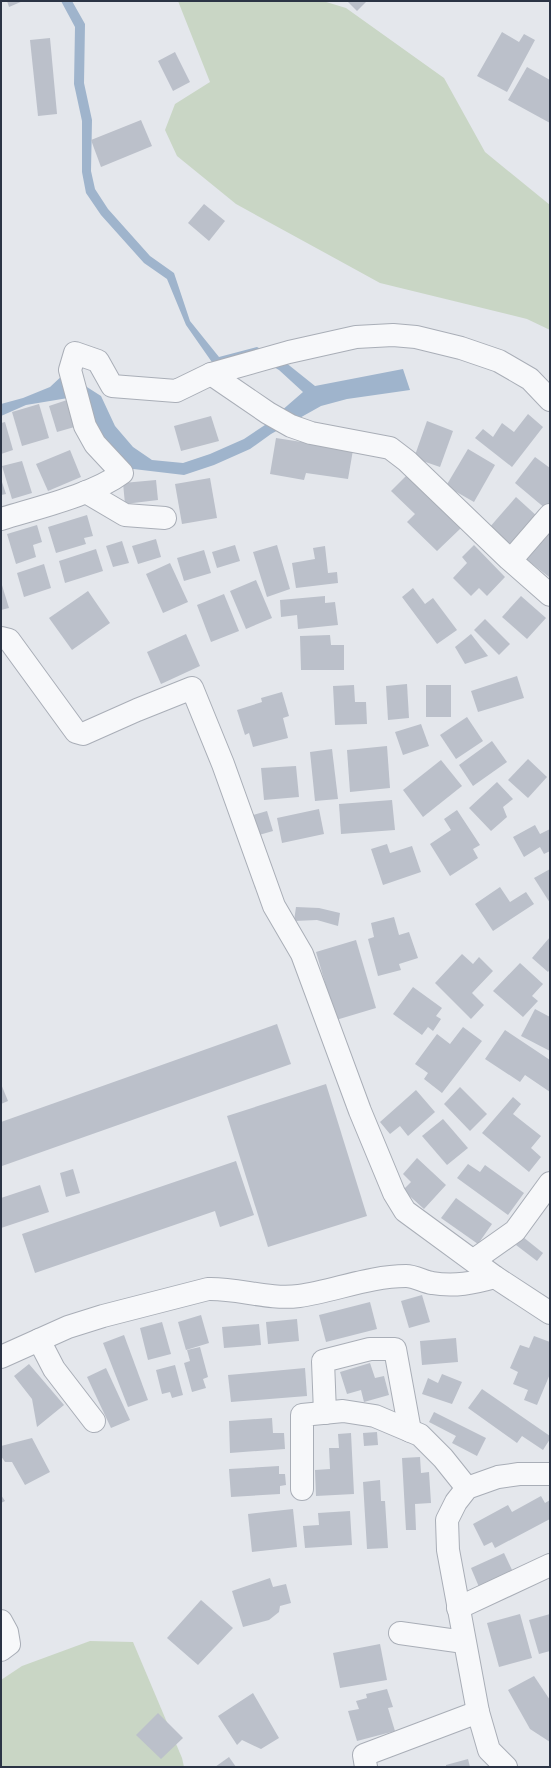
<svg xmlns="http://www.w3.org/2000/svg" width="551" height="1768" viewBox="0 0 551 1768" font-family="Poppins,sans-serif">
<rect width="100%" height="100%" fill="#e4e7ec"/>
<g fill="#c9d6c5">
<path d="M178 1H323L346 8 444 78 485 152 550 205V330L527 319 380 283 236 204 177 156 165 130 175 104 210 82Z"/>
<path d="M90 1641 133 1642 182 1758 184 1767H1V1680L22 1666Z"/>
</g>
<path fill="#9fb4cc" d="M61 1H72L85 24 84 83 92 120 91 171 95 189 108 209 150 256 174 273 190 321 219 357 257 347 285 362 315 386 403 369 410 390 347 399 321 406 271 434 250 449 214 465 184 475 125 468 68 398 26 405 1 416V404L23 398 50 387 65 373 101 396 115 426 133 447 152 460 183 463 210 454 244 439 265 425 303 392 279 370 256 357 216 368 186 325 167 279 144 263 101 215 86 193 82 172V121L74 84 75 27Z"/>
<g fill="#bbc0ca">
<path d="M7 1H23L9 7Z"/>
<path d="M347 1H367L357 11Z"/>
<path d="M502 32 519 42 524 34 535 40 507 92 477 76Z"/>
<path d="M50 38 57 114 38 116 30 40Z"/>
<path d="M175 52 190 82 173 91 158 61Z"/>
<path d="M527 67 550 80V123L508 100Z"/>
<path d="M141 120 152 146 101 167 91 140Z"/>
<path d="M204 204 225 221 209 241 188 223Z"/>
<path d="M70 399 78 426 57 432 49 406Z"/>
<path d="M39 404 49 438 22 446 12 412Z"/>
<path d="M528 414 543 427 512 467 475 438 483 429 493 437 502 423 514 432Z"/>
<path d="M211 416 219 441 181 451 174 426Z"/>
<path d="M427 421 453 431 440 467 414 458Z"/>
<path d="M5 422 13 450 1 454V423Z"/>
<path d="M276 438 353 450 348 479 306 473 304 480 270 474Z"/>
<path d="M468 449 495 465 474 502 446 486Z"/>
<path d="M70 450 81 477 48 491 36 464Z"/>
<path d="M535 457 550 468V505L546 509 515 483Z"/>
<path d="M22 461 32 493 12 499 2 466Z"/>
<path d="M408 474 461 528 437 551 407 522 415 514 391 491Z"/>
<path d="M210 478 217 518 182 524 175 484Z"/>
<path d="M1 479 6 494 1 495Z"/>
<path d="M156 480 158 500 125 504 123 483Z"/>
<path d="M516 497 538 517 511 547 489 528Z"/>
<path d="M87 515 93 536 84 538 86 544 56 553 48 527Z"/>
<path d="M37 525 42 542 33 545 36 557 16 564 7 534Z"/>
<path d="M550 529V576L549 577 526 559Z"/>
<path d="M156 539 161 557 138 564 132 546Z"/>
<path d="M122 541 129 563 113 567 106 546Z"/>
<path d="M235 545 240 561 217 568 212 552Z"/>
<path d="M277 545 290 589 267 597 253 552Z"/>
<path d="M474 545 505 577 487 596 479 588 471 596 453 578 467 563 462 557Z"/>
<path d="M325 546 328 573 337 572 338 583 296 588 292 563 315 559 313 548Z"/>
<path d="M96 549 103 571 65 583 59 561Z"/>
<path d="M204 550 211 573 184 581 177 558Z"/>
<path d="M170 563 188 602 163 613 146 574Z"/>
<path d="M44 564 51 588 24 597 17 573Z"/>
<path d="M256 580 272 618 246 629 230 591Z"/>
<path d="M1 582 9 608 1 610Z"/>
<path d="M413 588 425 604 433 598 457 630 437 644 402 597Z"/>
<path d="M88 591 110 623 72 650 49 618Z"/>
<path d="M224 594 239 631 211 642 197 605Z"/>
<path d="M325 596V603L335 602 338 625 298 629 297 615 281 617 280 600Z"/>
<path d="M521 596 546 618 527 639 502 617Z"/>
<path d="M485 619 510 644 499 655 474 630Z"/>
<path d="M186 634 200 666 161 684 147 652Z"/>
<path d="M471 634 488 656 465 664 455 647Z"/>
<path d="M330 635 331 645H344V670H301L300 636Z"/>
<path d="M517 676 524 698 478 712 471 691Z"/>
<path d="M407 684 409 718 388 720 386 686Z"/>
<path d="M354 685 355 702H366L367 724 335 725 333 686Z"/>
<rect x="426" y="685" width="25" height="32"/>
<path d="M282 692 289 716 283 718 288 738 253 747 249 733 245 735 237 710 262 702 261 698Z"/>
<path d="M467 717 483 741 456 759 440 735Z"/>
<path d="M421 724 429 746 403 755 395 732Z"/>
<path d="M492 741 507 762 473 786 459 765Z"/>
<path d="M387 746 390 788 350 792 347 750Z"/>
<path d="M332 749 338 799 315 801 310 752Z"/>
<path d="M528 759 547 777 528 798 508 780Z"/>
<path d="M441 760 462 786 423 817 403 790Z"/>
<path d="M296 766 299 797 264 800 261 768Z"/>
<path d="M497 782 513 799 503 807 507 817 491 831 469 808Z"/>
<path d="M392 800 395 830 341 834 339 804Z"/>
<path d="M319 809 324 834 282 843 277 818Z"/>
<path d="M457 810 480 845 473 849 478 858 450 876 430 844 451 830 444 819Z"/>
<path d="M267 811 273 831 259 835 253 815Z"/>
<path d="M535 825 540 834 550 829V851L544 854 540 847 524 857 513 837Z"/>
<path d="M387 844 390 853 412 846 421 872 383 885 371 849Z"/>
<path d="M550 869V903L534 878Z"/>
<path d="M500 887 510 902 526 892 534 904 493 931 475 904Z"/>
<path d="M296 907 319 908 340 913 338 926 317 920 294 921Z"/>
<path d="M394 917 399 935 409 932 418 958 399 964 401 970 378 976 368 939 374 937 371 923Z"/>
<path d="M550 937V969L548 972 532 958Z"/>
<path d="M356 940 376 1008 336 1020 316 952Z"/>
<path d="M462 954 473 964 479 957 493 971 472 993 484 1005 471 1019 435 983Z"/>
<path d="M520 963 543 984 532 996 538 1001 523 1017 493 991Z"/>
<path d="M413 987 442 1008 436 1016 441 1019 433 1031 428 1027 422 1035 393 1014Z"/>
<path d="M535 1009 550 1017V1051L521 1036Z"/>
<path d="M277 1024 291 1064 2 1166 1 1122Z"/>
<path d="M463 1027 482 1041 442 1093 424 1079 428 1073 415 1064 437 1034 450 1044Z"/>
<path d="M505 1030 550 1060V1092L525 1075 520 1082 485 1059Z"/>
<path d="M1 1084 8 1101 1 1104Z"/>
<path d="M326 1084 367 1216 268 1247 227 1116Z"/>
<path d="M460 1087 487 1114 470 1131 444 1104Z"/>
<path d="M416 1090 435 1112 408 1136 400 1126 390 1134 380 1122Z"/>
<path d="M513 1097 521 1104 513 1114 541 1136 531 1148 541 1157 529 1172 482 1133Z"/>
<path d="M443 1119 468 1148 447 1165 422 1136Z"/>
<path d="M417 1158 446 1185 424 1209 403 1190 411 1182 403 1174Z"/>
<path d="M236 1161 254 1215 220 1227 215 1211 35 1273 22 1234Z"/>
<path d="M468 1164 480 1172 485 1165 524 1193 508 1215 457 1178Z"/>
<path d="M73 1169 80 1193 66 1197 60 1173Z"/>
<path d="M40 1185 49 1212 1 1228V1198Z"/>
<path d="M456 1198 492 1224 478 1244 441 1218Z"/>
<path d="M523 1237 543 1253 537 1261 516 1245Z"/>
<path d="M422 1295 430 1322 409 1328 401 1301Z"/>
<path d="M370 1302 377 1329 326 1342 319 1315Z"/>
<path d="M201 1315 209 1343 186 1350 178 1322Z"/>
<path d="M297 1319 299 1341 268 1344 266 1322Z"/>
<path d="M162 1322 171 1354 148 1360 140 1328Z"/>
<path d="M259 1324 261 1345 224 1348 222 1327Z"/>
<path d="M124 1335 148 1400 128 1407 103 1343Z"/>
<path d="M534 1336 550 1342V1374L537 1405 524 1400 528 1390 513 1384 518 1372 510 1368 520 1345 529 1348Z"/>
<path d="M456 1338 458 1362 422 1365 420 1341Z"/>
<path d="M200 1347 208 1377 203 1379 206 1388 192 1392 184 1363 190 1361 187 1350Z"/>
<path d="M370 1363 375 1378 384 1376 389 1395 364 1402 361 1390 347 1394 340 1372Z"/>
<path d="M29 1364 64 1405 37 1427 32 1399 14 1376Z"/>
<path d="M175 1365 183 1395 172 1398 170 1392 162 1394 156 1370Z"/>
<path d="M106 1368 130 1420 111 1428 87 1377Z"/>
<path d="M305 1368 307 1396 231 1402 228 1375Z"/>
<path d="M442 1374 462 1382 452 1404 422 1394 428 1378 438 1383Z"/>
<path d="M482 1389 550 1436V1439L543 1450 522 1436 517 1443 468 1408Z"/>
<path d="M434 1412 486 1438 477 1456 452 1443 456 1436 429 1422Z"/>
<path d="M272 1418 273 1433H284L285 1449 230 1453 229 1421Z"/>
<path d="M377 1432 378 1445 364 1446 363 1433Z"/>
<path d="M351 1433 354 1494 316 1496 315 1470 330 1469 329 1448H339L338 1434Z"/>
<path d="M32 1438 50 1472 25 1485 12 1462H5L1 1456V1446Z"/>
<path d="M420 1457 421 1473 429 1472 431 1503 415 1504 416 1530H406L402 1458Z"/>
<path d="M279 1466V1474H285L286 1485 280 1486V1494L231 1497 229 1469Z"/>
<path d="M380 1480 381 1501H385L388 1548 367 1549 363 1482Z"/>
<path d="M1 1495 5 1501 1 1503Z"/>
<path d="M541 1496 545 1503 550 1500V1519L495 1548 492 1542 484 1546 473 1524 508 1505 512 1512Z"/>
<path d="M293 1509 297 1547 252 1552 248 1514Z"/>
<path d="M350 1511 352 1545 305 1548 303 1526 319 1525 318 1513Z"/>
<path d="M504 1553 513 1572 479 1587 471 1568Z"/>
<path d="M270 1578 273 1587 286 1584 291 1603 280 1606 279 1612 269 1620 243 1627 232 1591Z"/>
<path d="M201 1600 233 1628 198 1665 167 1638Z"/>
<path d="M520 1614 532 1658 499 1667 487 1623Z"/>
<path d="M550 1614V1651L539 1654 529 1620Z"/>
<path d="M380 1644 387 1680 340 1688 333 1653Z"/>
<path d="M534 1676 550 1700V1742L530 1729 508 1690Z"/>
<path d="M387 1689 393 1707 388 1708 395 1731 357 1741 348 1711 359 1709 356 1701 367 1698 366 1694Z"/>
<path d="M253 1693 279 1738 261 1749 242 1740 237 1745 218 1716Z"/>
<path d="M158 1713 183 1738 161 1759 136 1735Z"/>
<path d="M229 1757 236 1767H215Z"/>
<path d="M468 1759 470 1767H446V1765Z"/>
</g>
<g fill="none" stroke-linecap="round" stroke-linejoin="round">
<defs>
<g id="street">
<path d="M211 374 268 413 291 426 311 433 390 448 407 461 509 559 550 595"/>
<path d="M86 492 125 515 165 518"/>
<path d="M1 519C36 508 93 495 122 473L95 444 85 426 70 370 75 353 98 361 112 386 176 391 211 374 289 352 356 337 393 335 416 337 461 348 499 361 530 379 550 400"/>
<path d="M511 560 550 515"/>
<path d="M1 638 9 640 76 732 83 734 137 710 192 688 223 764 274 906 302 954 360 1111 394 1193 405 1211 495 1277 550 1313"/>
<path d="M474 1260 515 1231 550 1183"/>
<path d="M39 1340 54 1369 94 1421"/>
<path d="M1 1357 68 1327 103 1316 208 1289C238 1288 268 1300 299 1296 334 1291 370 1276 406 1276 415 1276 424 1282 432 1283 454 1287 474 1283 495 1277"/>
<path d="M325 1413 323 1361 370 1349H395L410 1431"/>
<path d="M302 1489V1415L343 1411 375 1416 420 1435 443 1458 467 1488"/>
<path d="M458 1608 550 1565"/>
<path d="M1 1621 7 1632 9 1644 1 1650"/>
<path d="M400 1633 464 1642"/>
<path d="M366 1767 364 1755 478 1712"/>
<path d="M506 1767 489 1750 478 1712 448 1550 447 1520 456 1502 467 1488 498 1477 519 1474H550"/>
</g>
</defs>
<use href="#street" stroke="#a9aeb7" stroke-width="24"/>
<use href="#street" stroke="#f7f8fa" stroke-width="22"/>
</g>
<rect width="551" height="1768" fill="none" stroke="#2b3445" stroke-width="4"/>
</svg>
